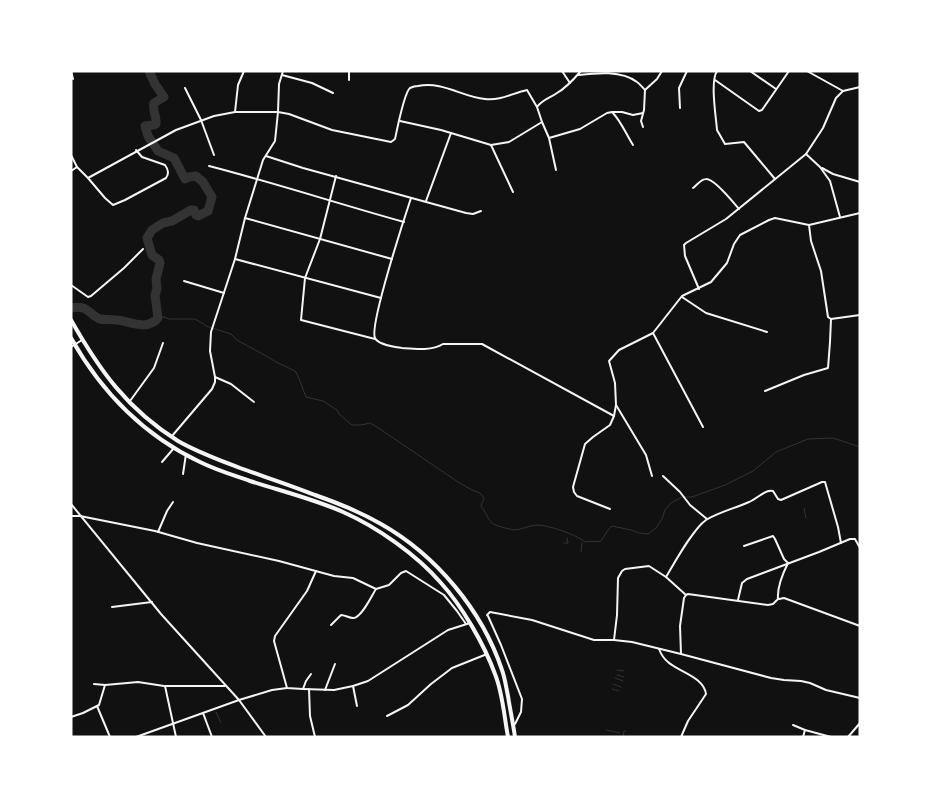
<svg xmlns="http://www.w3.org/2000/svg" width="931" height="808" viewBox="0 0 931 808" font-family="Montserrat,sans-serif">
<rect width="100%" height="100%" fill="#111"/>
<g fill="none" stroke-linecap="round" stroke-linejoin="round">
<g stroke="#333" stroke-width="1">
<path d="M158 318 164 317 169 319H195L202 323 206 326 231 334 237 340 268 357 276 362 295 371 298 376 306 397 323 401 337 410 339 414 352 425H361L370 423 377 427 458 482 472 490 480 493 484 498 481 506C484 510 489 520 492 523 495 526 509 529 514 530 522 530 529 525 537 525 549 525 577 535 585 542 591 540 595 543 601 541L608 530 612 526 631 530 639 533 648 534 656 528 662 519 665 510 671 503 682 497H692L725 485 753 471 776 452 808 439 833 438 860 447"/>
<path d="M804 508 806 518"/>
<path d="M564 543H568L567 538"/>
<path d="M581 552 582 543"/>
<path d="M617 670 624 671"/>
<path d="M617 675 624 677"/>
<path d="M615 678 623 681"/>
<path d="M613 684 621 687"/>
<path d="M612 689 619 691"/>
<path d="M216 712 221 723"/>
<path d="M606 730 620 733"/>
<path d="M605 736 608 737"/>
<path d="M623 737 624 731H626"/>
</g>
<path stroke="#333" stroke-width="9" d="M71 308C75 307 80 307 83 308 89 310 94 317 100 319 105 320 111 319 117 320 131 322 147 331 158 318L155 295 157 289 156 279 160 263 159 260 152 255 147 238 152 230 163 223 172 221 191 210H194L196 215 198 216 208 211 212 197 203 182 196 176 189 177 185 179 174 158 158 151 148 136 145 126 154 125 156 124C157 116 152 111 154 103L164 97 155 84 149 71"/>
<g stroke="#f5f5f5" stroke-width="2">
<path d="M71 71 73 79"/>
<path d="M562 71 570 83"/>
<path d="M717 71C710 82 716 116 717 130L725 144 744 142 775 179"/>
<path d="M750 71 776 89"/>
<path d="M807 71 843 91 860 87"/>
<path d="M282 75 312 83 333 93"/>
<path d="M578 75C596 73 621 70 637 82 640 84 642 87 645 90L657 79 662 71"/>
<path d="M349 80V71"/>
<path d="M715 80 759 111 762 110 789 71"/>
<path d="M185 88 201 120 214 155"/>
<path d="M680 108 679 88 687 71"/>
<path d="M235 112 238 85 244 71"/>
<path d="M612 112H622L633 115 643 113"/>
<path d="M400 121 441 130 491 145 509 142 542 122 537 107C542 100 550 98 557 93 566 88 574 79 581 71"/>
<path d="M542 122 549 138 556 170"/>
<path d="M643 127 641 121 644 110 645 90"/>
<path d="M549 138 580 129 607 113 612 112C621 121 626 134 633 145"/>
<path d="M491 145 513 192"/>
<path d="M806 154 820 167 830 181 840 217"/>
<path d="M71 155 77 167"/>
<path d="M266 156 303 168 466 213 473 214 481 211"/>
<path d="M209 166C275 183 339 204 404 222"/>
<path d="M822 168 833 174 860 182"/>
<path d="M71 171 77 167 88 178 176 130 214 116 235 112H278L289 114 332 130 391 142 395 139C397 130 404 93 410 88 412 87 416 86 418 86 443 81 462 97 485 99 500 101 513 93 527 90L537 107"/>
<path d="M336 176 320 239 305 278 301 320 375 339"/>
<path d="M88 178 105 198 113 205 125 200 166 178C169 174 168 169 165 165L142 157 136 150"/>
<path d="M693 188C697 185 701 179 706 179 714 178 733 202 739 209"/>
<path d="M411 198C405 216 369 326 375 338 378 345 395 347 402 348 415 349 432 351 443 344H482L614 416"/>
<path d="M426 201 451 133"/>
<path d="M245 218 392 259"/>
<path d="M809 225 811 241 821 271 828 317 831 319 860 315"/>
<path d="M235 259 381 298"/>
<path d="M184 281 224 293"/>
<path d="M71 285 88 297 91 296 124 268 143 249"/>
<path d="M699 289 685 256 684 245 686 243 726 219 806 154 823 128 836 98 843 91"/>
<path d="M682 297 706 313 767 332"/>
<path d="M71 347 82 340"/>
<path d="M215 377 231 384 254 402"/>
<path d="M765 391 804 375 828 368 830 342 831 319"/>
<path d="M130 401 154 368 163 343"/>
<path d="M616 405 646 455 652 476"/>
<path d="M703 427 653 333 682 296 711 282 727 263 734 244 740 235 769 220 775 218 809 225 860 213"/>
<path d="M172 436 212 389 215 382V377L210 351 211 332 235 259 245 218 263 160 275 141 278 112 279 84 283 71"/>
<path d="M162 462 174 448"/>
<path d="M183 474 186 454"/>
<path d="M663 476 680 492 690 505 707 519"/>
<path d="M71 504 161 614 239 700 266 737"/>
<path d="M610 509 577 496 574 492 573 487 585 444 593 437 610 425 614 416 616 405 615 383 609 361 619 350 653 333"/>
<path d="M71 516H80L155 531 197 543 279 561 334 576 353 578 376 589 389 585 401 573 406 571 444 595 457 611 466 624"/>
<path d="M158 532 167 511 173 502"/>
<path d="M744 546 773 536 775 539 784 559 788 563"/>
<path d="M666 577C675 562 693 529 706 520 719 512 736 508 749 502 757 499 765 489 773 491L778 499 781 500 822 482H825L838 527 841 543"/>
<path d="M779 599 784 598 860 626"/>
<path d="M738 600 742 583 747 579 819 552 850 539H855L860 548"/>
<path d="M112 607 152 602"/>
<path d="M331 625 341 615C345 615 349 618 353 618 361 619 372 595 376 589"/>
<path d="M614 640 617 615 618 578 622 571 625 569 649 566 666 577 686 595 688 594 768 605 773 604 778 599C777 588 783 573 788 563"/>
<path d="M659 649C661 654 664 659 668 662 679 672 704 677 706 694L688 721 681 737"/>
<path d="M681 654 680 626 684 598 686 595"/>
<path d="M311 674 306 681 303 689 287 688 274 641 275 636 307 591 316 571"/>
<path d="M94 684 105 685 138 682 164 686"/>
<path d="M353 686 357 706"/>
<path d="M303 689 334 690 353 686 368 681 448 630 470 623"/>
<path d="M309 689 310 716 315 737"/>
<path d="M325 690 335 664"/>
<path d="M97 706 110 737"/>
<path d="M203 713 212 737"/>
<path d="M387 716 408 705 431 684 452 668 487 654"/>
<path d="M71 717 83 713 99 705 105 685"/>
<path d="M515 724 521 712 522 699 501 645 488 616 487 615 490 612 532 620 594 640H614L632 642 681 654 771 678 784 680 801 681 810 683 826 690 860 698"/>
<path d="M793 725 805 730 831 737"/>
<path d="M136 737 239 700 272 690 287 688"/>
<path d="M176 737 165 686H225"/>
<path d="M803 737 805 730"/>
<path d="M848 737 860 723"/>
</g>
<g stroke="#f5f5f5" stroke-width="4">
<path d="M71 320C100 371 127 409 178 441 197 452 219 460 240 468 265 477 290 485 315 495 338 503 360 512 381 524 436 555 482 610 502 670 505 678 506 687 508 696 510 709 513 723 515 737"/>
<path d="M71 338C102 393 143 435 200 462 216 470 233 475 250 481 281 491 314 499 343 512 377 527 417 555 441 583 462 606 484 644 495 674 503 694 504 716 508 737"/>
</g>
</g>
<rect width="931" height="808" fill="none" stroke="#ffffff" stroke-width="145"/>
</svg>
